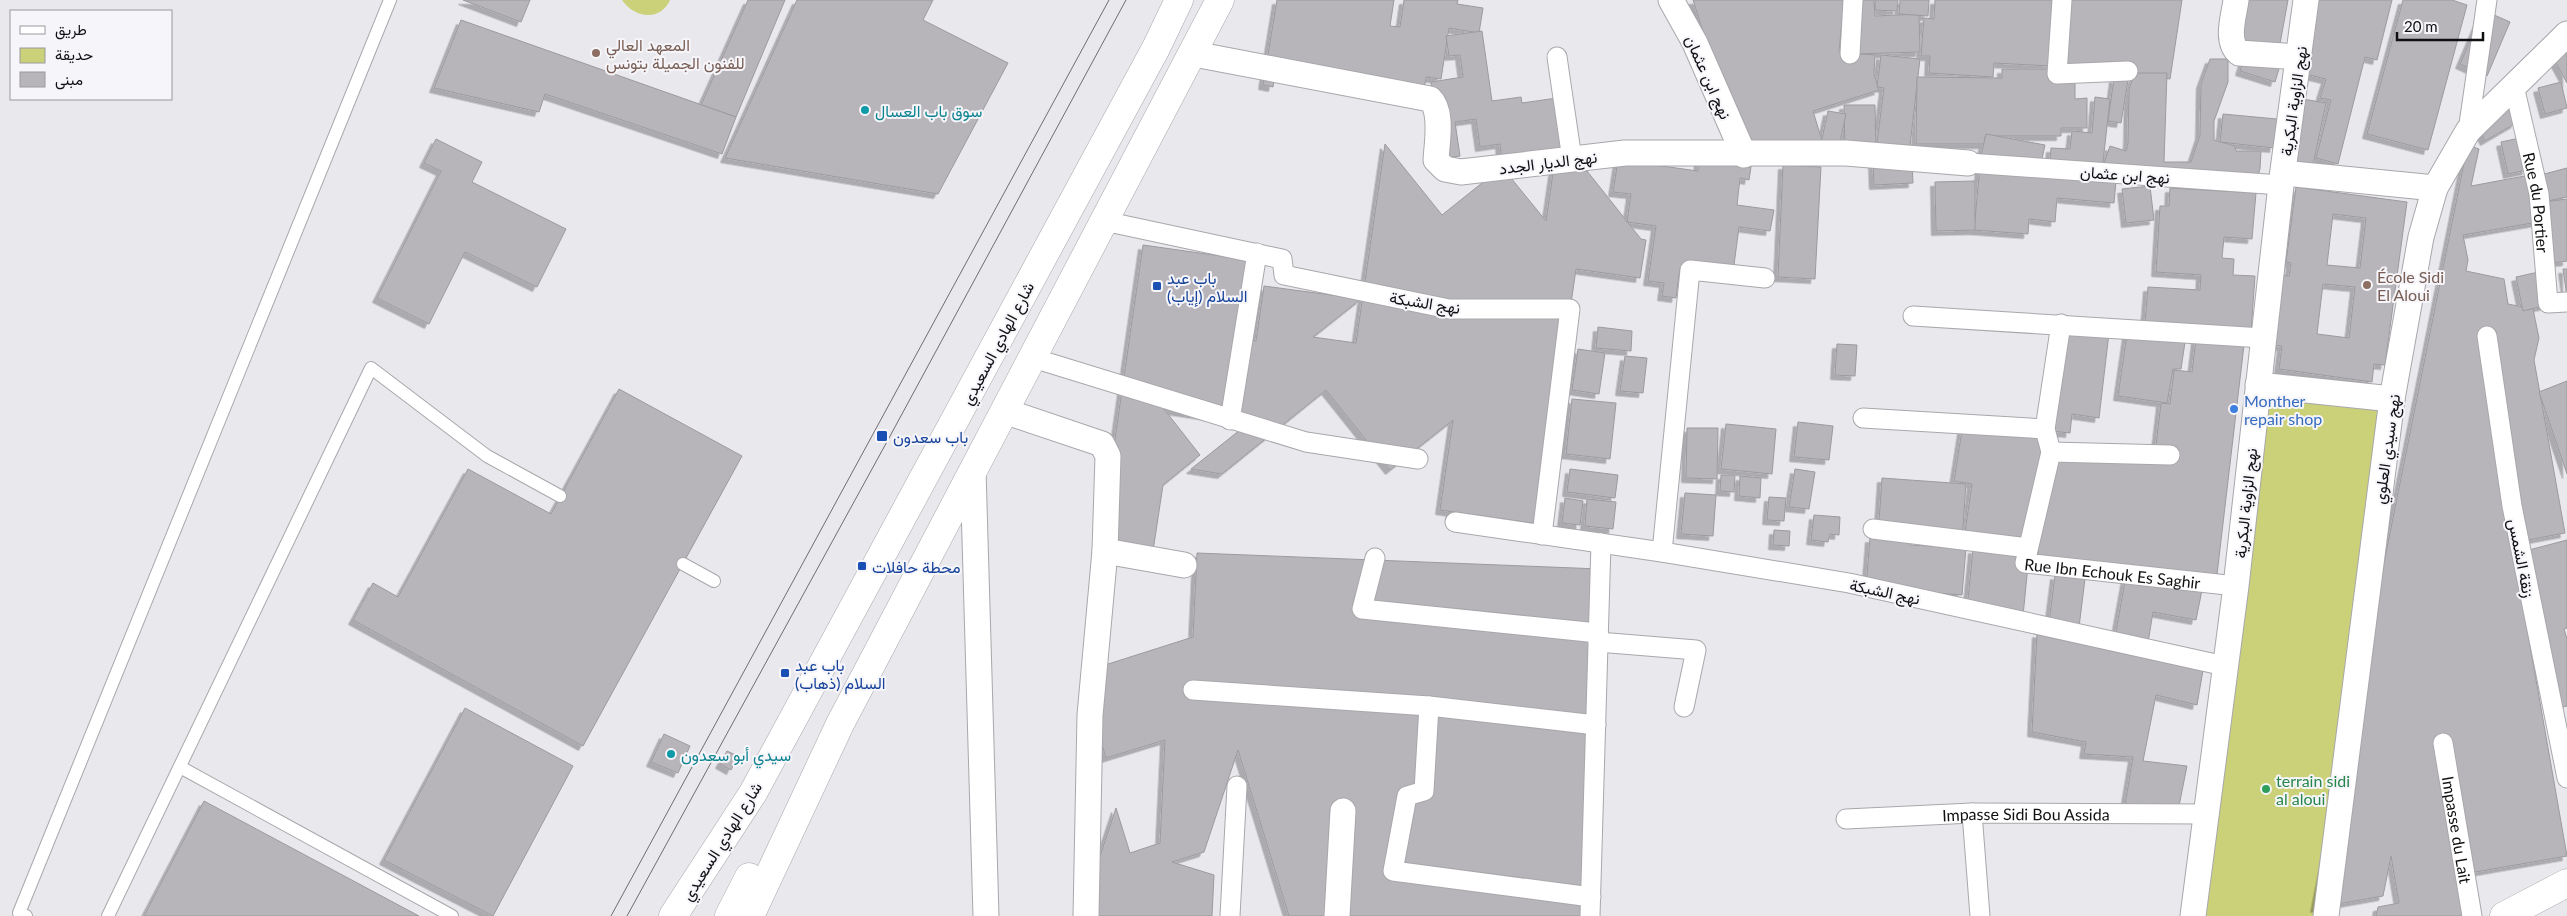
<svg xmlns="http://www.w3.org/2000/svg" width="2567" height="916" viewBox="0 0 2567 916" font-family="Lato,Vazirmatn,sans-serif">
<defs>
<filter id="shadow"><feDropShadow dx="-4.5" dy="4.5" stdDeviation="0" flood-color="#0004"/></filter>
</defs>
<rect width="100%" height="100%" fill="#e9e8ed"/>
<g fill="#cbd179">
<path d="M622 0H670C660 22 634 18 622 0Z"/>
<path d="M2264 396 2386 407 2317 916H2201Z"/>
</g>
<g fill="#b8b5ba" stroke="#9c9a9e" fill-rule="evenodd" filter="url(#shadow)">
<path d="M463 0H530L521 22Z"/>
<path d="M748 0H785L736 117 701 105Z"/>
<path d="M797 0H933L923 20 1008 63 938 194 725 158Z"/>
<path d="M1277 0H1394L1390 26 1400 27 1404 0H1458L1457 4 1483 8 1479 33 1449 28 1441 79 1426 77 1423 98 1276 67 1273 87 1263 85Z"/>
<path d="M1693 0H1844L1839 52 1875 55 1874 74 1879 90 1813 111 1826 154 1739 146Z"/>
<path d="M1853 0H1874L1875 16 1919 14 1920 52 1854 54Z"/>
<path d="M1875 0H1898L1897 11 1875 10Z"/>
<path d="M1900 0H1929L1928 16 1899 14Z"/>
<path d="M1935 0H2055L2051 66 1994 63 1993 77 1929 73 1930 56H1921L1924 18 1934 19Z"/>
<path d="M2061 0H2182L2170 79 2052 62Z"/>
<path d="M2235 0H2288L2279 49 2227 39Z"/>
<path d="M2311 0H2392L2377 60 2365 57 2338 164 2316 158 2331 100 2320 98 2326 79 2293 71Z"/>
<path d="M2403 0H2452L2467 5 2428 150 2367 134Z"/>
<path d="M2483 10 2510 22 2487 76 2460 64Z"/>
<path d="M461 20 736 117 722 154 545 94 539 112 434 88Z"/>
<path d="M1482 31 1492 101 1521 97 1522 103 1557 98 1565 155 1502 163 1500 144 1480 147 1476 119 1455 122 1460 156 1441 159 1431 82 1463 77 1460 55 1449 56 1446 36Z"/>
<path d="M2567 43V83L2550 52Z"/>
<path d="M2246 52 2281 62 2275 82 2240 71Z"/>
<path d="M1881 55 1920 59 1909 154 1876 150 1884 88 1877 87Z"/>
<path d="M2210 59H2228V82L2214 121V140L2235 146 2236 151H2261L2260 169 2257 178 2104 176V163L2110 146 2126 151 2128 143 2129 89 2135 73H2167L2164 162H2191L2200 135 2201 84Z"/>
<path d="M2002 69H2075V99L2087 98V128H2061V136H1985V144H1916L1917 77 2002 78Z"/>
<path d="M2114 78 2128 80 2121 123 2108 121Z"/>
<path d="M2561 82 2567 108 2545 114 2538 88Z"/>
<path d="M2500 93 2516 123 2485 141 2469 110Z"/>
<path d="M2095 97 2110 99 2101 180 2116 181 2114 203 2057 198 2055 222 2029 219 2028 234 1974 230 1980 166 2049 171 2051 148 2070 149 2072 131 2092 133Z"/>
<path d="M2303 99 2326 103 2313 165 2290 161Z"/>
<path d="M1844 105H1875L1876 153 1845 154Z"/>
<path d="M1828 111 1846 114 1838 152 1820 148Z"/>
<path d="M2223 114 2277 119 2274 148 2220 142Z"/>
<path d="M2470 133 2473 147 2479 149 2471 186 2530 175 2538 222 2463 235 2468 260 2466 271 2504 279 2508 304 2533 309 2539 338 2534 360 2565 533 2512 543 2567 856 2464 874 2471 916H2376L2378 907 2399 903 2391 856 2383 896 2315 908Z"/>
<path d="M1986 134 2045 145 2039 172 1980 160Z"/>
<path d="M2520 138 2527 170 2508 174 2501 142Z"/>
<path d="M436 139 482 162 472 182 566 229 537 287 465 252 429 324 377 298 441 171 424 163Z"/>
<path d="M1385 144 1442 215 1502 167 1546 221 1554 166 1587 171 1641 239 1646 240 1640 278 1576 269 1539 524 1440 510 1453 420 1390 470 1326 390 1222 474 1191 469 1250 422 1164 409 1200 455 1163 485 1153 551 1100 543 1143 245 1256 261 1244 339 1256 341 1264 286 1361 299 1313 337 1356 343Z"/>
<path d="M1699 159 1751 167 1749 180 1740 178 1737 205 1774 210 1770 231 1739 227 1734 265 1743 266 1741 277 1680 268 1676 298 1662 296 1664 283 1648 281 1656 226 1627 222 1631 194 1613 192 1618 160 1698 171Z"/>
<path d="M1912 162 1913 183 1874 185 1873 163Z"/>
<path d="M1783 165 1821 167 1815 279 1778 277Z"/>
<path d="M2567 168V197L2543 202 2537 176Z"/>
<path d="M1975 181V230L1936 231 1935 182Z"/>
<path d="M2150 186 2154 220 2126 223 2122 189Z"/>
<path d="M2296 187 2407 202 2385 365 2374 364 2372 382 2279 369 2282 346 2272 345 2281 275 2289 276 2291 263 2286 262ZM2333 214 2366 218 2360 268 2327 265ZM2323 284 2355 287 2349 338 2317 334Z"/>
<path d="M2170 188 2256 193 2252 239 2224 237 2222 258 2234 259 2233 275 2255 276 2251 332 2145 324 2148 287 2200 290 2201 275 2156 272 2160 206H2169Z"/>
<path d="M2567 199V261L2552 263 2544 202Z"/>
<path d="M2563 269H2567V297Z"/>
<path d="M2543 271 2551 304 2523 311 2516 277Z"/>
<path d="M1598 327 1632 331 1631 351 1596 348Z"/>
<path d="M2064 328 2109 333 2099 418 2072 414 2070 433 2051 431Z"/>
<path d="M2127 334 2185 342 2181 369H2173L2167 403 2118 396Z"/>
<path d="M2196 339 2244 345 2216 583 2037 562 2050 450 2154 462 2161 403 2170 404 2174 370 2192 372Z"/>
<path d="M1837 344 1857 345 1855 376 1835 375Z"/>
<path d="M1578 349 1605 353 1599 394 1572 390Z"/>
<path d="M1625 356 1647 358 1643 393 1620 391Z"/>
<path d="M2567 381V474L2539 392Z"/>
<path d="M619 389 742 456 583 746 353 620 373 583 398 597 468 469 551 514Z"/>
<path d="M1572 399 1616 403 1610 459 1566 454Z"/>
<path d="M1798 422 1833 426 1829 460 1794 457Z"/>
<path d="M1726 424 1776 429 1772 474 1721 469Z"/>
<path d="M1963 424 2047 436 2029 549 1964 539 1972 484 1954 481Z"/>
<path d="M1687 428H1718L1717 479 1686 478Z"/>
<path d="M1570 469 1618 475 1615 498 1567 492Z"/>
<path d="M1795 469 1815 472 1809 509 1789 507Z"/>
<path d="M1721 475H1735L1734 492 1720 491Z"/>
<path d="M1740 476 1761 478 1760 498 1739 496Z"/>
<path d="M1882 478 1966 484 1962 540 1878 536Z"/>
<path d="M1685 493 1716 495 1713 536 1681 534Z"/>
<path d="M1769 497 1786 498 1784 521 1767 520Z"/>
<path d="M1565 498 1583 501 1580 525 1562 523Z"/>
<path d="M1587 499 1616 502 1613 529 1585 526Z"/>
<path d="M1814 515 1840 517 1839 535 1830 534 1828 542 1811 540Z"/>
<path d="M1774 530 1790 531 1789 546 1773 545Z"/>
<path d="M1870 538 1911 541 1910 545 1966 548 1962 595 1866 588Z"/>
<path d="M2567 540V628L2564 629 2567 639V706L2554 709 2514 554Z"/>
<path d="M1973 549 2029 555 2023 616 1967 610Z"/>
<path d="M1197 553 1600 569 1584 916H1289L1238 750 1204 852 1172 862 1214 875 1212 916H1080L1116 808 1130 853 1160 843 1165 740 1106 758 1091 708 1105 665 1193 637Z"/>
<path d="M2055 575 2085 579 2079 627 2049 623Z"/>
<path d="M2126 576 2202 590 2196 620 2153 612 2148 643 2115 637Z"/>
<path d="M2037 633 2203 670 2197 705 2156 695 2143 761 2187 766 2179 806 2125 805 2133 757 2084 754 2086 742 2032 732Z"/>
<path d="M465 708 573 766 493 916 384 860Z"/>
<path d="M664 734 690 746 678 773 651 762Z"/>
<path d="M727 751 738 756 731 770 720 764Z"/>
<path d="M204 801 419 916H144Z"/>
</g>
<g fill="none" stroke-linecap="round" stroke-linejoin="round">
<defs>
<g id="service">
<path d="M683 564 714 581"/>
<path d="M180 767 452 916"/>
<path d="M26 916 19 913 390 0"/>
<path d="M108 916 371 368 487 456 560 496"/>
</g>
<g id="pedestrian">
<path d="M2062 0 2057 74 2128 71"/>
<path d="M1850 54 1853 0"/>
<path d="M1557 57 1572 159"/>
<path id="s1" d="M2514 86 2539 194 2548 303 2567 302"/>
<path d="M2468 131 2487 0"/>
<path d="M1968 163 2281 185"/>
<path d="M1104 221 1282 259 1284 275 1449 309H1570L1542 535"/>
<path d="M1913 316 2263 338"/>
<path id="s2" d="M2061 324 2045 429 2051 452 2025 563 2236 586"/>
<path d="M2487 336 2512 506 2567 778"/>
<path d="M1033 358 1306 442 1418 459"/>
<path d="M1863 418 2045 429"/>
<path d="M1230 420 1257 253"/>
<path d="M2051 452 2170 455"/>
<path d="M1455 522 1662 552 1849 583 2225 666"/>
<path d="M1873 529 2028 548"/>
<path d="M1662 552 1690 270 1765 278"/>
<path d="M1375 558 1362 609 1598 633"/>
<path d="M1598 642 1696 650 1684 707"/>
<path d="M1193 690 1429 706 1596 725"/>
<path d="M1429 706 1424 791 1407 796 1393 871 1591 897"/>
<path id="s3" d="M2443 743 2472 916"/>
<path d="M1972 813 1980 916"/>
<path id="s4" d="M1846 819 1972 813 2206 814"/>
<path d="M1230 916 1237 786"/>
<path d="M1590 916 1601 543"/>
</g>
<g id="minor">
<path d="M1671 0 1695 43 1744 155"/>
<path d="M2236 0C2234 16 2225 41 2239 53L2298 57"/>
<path d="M1194 54 1430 99C1443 111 1437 142 1436 160L1445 169 1461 172 1625 153H1846L1968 163"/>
<path d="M2283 173 2435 188"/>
<path d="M2258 385 2392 399"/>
<path d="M1004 411 1102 444 1108 456 1105 551 1090 715 1086 916"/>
<path d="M973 470 986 916"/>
<path d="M1105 551 1184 565"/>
<path d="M1337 916 1343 811"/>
<path d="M2193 916 2236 586 2281 185 2306 0"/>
<path d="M2326 916 2392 399 2421 237 2435 188 2468 131 2567 34"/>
</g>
<g id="secondary">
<path d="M673 916 753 793 1156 48 1179 0"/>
<path d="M729 916 749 877"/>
<path d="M750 916 840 724 1220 0"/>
<path d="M2504 916 2567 883"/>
</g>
</defs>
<use href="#service" stroke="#a8a7ab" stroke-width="14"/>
<use href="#pedestrian" stroke="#a8a7ab" stroke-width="21"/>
<use href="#minor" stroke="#a8a7ab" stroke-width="27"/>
<use href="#secondary" stroke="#a8a7ab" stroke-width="29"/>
<use href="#service" stroke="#fff" stroke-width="12"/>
<use href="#pedestrian" stroke="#fff" stroke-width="19"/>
<use href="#minor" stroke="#fff" stroke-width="25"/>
<use href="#secondary" stroke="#fff" stroke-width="28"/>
<g stroke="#6e6d71" stroke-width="1">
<path d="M611 916 1109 0"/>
<path d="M627 916 889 438 1126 0"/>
</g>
</g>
<g fill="#8d6e63" stroke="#f6f5fa" stroke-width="2">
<circle cx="596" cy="53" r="5"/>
<circle cx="2367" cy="285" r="5"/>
</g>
<g fill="#0f9aa8" stroke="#f6f5fa" stroke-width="2">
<circle cx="865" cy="110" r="5"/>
<circle cx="671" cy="754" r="5"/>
</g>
<g fill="#1a4fb4" stroke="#f6f5fa" stroke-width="2">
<rect x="1152" y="281" width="10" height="10" rx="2.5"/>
<rect x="876" y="430" width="12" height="12" rx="2.5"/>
<rect x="857" y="561" width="10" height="10" rx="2.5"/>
<rect x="780" y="668" width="10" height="10" rx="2.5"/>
</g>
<circle fill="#3f7fe0" stroke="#f6f5fa" stroke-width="2" cx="2234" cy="409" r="5"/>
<circle fill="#2e9e5b" stroke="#f6f5fa" stroke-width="2" cx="2266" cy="789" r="5"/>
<g text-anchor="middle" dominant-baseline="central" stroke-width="4" stroke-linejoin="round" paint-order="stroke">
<g font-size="16" fill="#785e54" stroke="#f6f5fa" text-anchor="start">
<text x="606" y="44">المعهد العالي<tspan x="606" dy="18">للفنون الجميلة بتونس</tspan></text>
<text x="2377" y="276">École Sidi<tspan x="2377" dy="18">El Aloui</tspan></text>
</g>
<g font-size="16" fill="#101012" stroke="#f6f5fa">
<text transform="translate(1709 77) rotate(66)">نهج ابن عثمان</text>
<text transform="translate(2293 101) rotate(-82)">نهج الزاوية البكرية</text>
<text transform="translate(1548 162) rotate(-7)">نهج الديار الجدد</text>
<text transform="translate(2125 174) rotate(4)">نهج ابن عثمان</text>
<text stroke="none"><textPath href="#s1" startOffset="119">Rue du Portier</textPath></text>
<text transform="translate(1425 302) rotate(9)">نهج الشبكة</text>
<text transform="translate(997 343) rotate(-62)">شارع الهادي السعيدي</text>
<text transform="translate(2386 449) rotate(-82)">نهج سيدي العلوي</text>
<text transform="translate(2245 503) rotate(-84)">نهج الزاوية البكرية</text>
<text transform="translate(2522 558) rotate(79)">زنقة الشمس</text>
<text stroke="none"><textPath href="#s2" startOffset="332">Rue Ibn Echouk Es Saghir</textPath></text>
<text transform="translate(1885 591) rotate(12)">نهج الشبكة</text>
<text stroke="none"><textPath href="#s4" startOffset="180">Impasse Sidi Bou Assida</textPath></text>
<text stroke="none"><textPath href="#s3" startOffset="88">Impasse du Lait</textPath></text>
<text transform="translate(721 841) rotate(-58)">شارع الهادي السعيدي</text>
</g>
<g font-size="16" fill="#0d838f" stroke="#f6f5fa" text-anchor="start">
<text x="875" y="110">سوق باب العسال</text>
<text x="681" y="754">سيدي أبو سعدون</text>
</g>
<g font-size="16" fill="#164399" stroke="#f6f5fa" text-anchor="start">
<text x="1167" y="277">باب عبد<tspan x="1167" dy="18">السلام (إياب)</tspan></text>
<text x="893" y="436">باب سعدون</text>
<text x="872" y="566">محطة حافلات</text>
<text x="795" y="664">باب عبد<tspan x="795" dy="18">السلام (ذهاب)</tspan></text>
</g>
<g font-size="16" fill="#366cbe" stroke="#f6f5fa" text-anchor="start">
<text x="2244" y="400">Monther<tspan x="2244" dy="18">repair shop</tspan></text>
</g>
<g font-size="16" fill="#27864d" stroke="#f6f5fa" text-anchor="start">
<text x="2276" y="780">terrain sidi<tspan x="2276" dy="18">al aloui</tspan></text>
</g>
</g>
<rect x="10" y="10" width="162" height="90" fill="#f6f5fa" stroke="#9a999d"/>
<rect x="20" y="26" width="25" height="8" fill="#ffffff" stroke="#9a999d"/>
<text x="55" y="35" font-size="15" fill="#101012">طريق</text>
<rect x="20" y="48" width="25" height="15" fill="#cbd179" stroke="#9a999d"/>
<text x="55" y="60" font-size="15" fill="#101012">حديقة</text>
<rect x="20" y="72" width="25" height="15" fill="#b8b5ba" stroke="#9a999d"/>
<text x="55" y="85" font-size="15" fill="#101012">مبنى</text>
<path d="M2397 32v8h86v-8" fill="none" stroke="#101012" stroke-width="2.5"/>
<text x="2404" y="32" font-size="15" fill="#101012" stroke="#f6f5fa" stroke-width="4" paint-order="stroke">20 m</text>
</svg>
